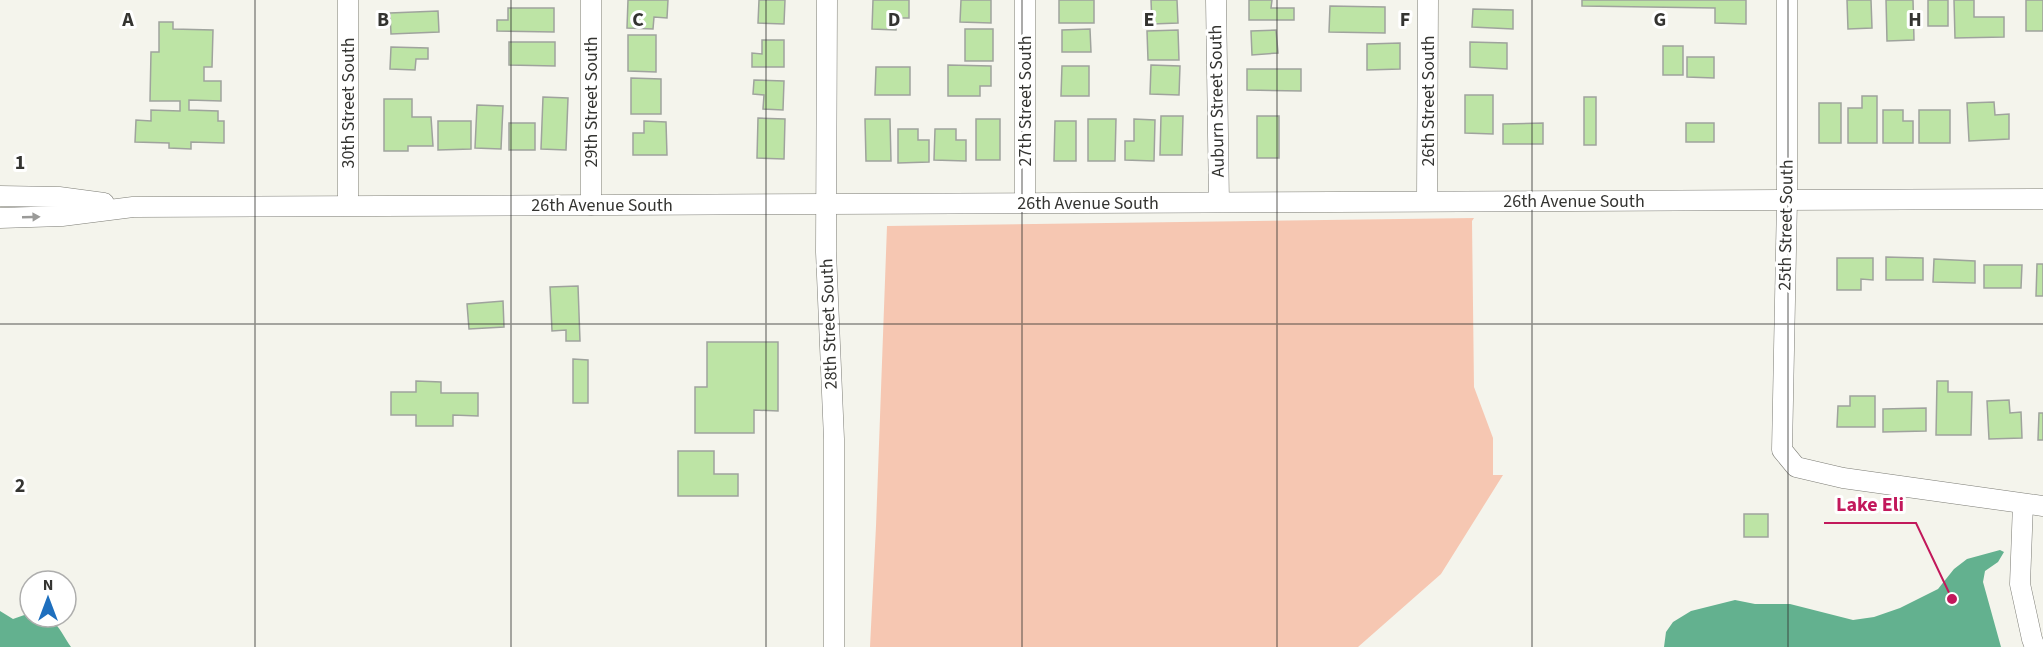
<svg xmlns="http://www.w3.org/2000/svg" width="2043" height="647" viewBox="0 0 2043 647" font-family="'Source Sans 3',sans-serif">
<rect width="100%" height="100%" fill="#f4f4ec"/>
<path fill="#f6c7b2" d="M1474 218 1472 221 1474 387 1493 438V475H1503L1441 574 1358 647H870L876 526 887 226Z"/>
<g fill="#63b18f">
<path d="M2000 550 2004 552 1998 562 1985 571 1983 582 2001 647H1664L1666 632 1673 622 1691 611 1735 600 1755 604H1790L1853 620 1874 617 1900 608 1938 589 1954 569 1967 559Z"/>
<path d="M0 611 13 619 30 613V617C57 617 57 626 71 647H0Z"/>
</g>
<g fill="#bde4a5" stroke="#9fa39d" stroke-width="1.5">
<path d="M628 0H668L667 18 654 17 653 29 627 28Z"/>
<path d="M759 0H785L784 24 758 23Z"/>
<path d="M873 0H909V18H897L896 30 872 29Z"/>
<path d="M961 0H991V23L960 22Z"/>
<rect x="1059" y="0" width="35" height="23"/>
<path d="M1151 0H1177L1178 23 1152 24Z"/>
<path d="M1249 0H1272L1271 8H1294V20H1249Z"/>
<path d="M1582 0H1746V24L1715 23V8L1582 6Z"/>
<path d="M1847 0H1871L1872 28 1848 29Z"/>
<path d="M1886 0H1913L1914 40 1887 41Z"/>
<rect x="1928" y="0" width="20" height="26"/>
<path d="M1954 0H1974V17H2004V37L1955 38Z"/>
<rect x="2026" y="0" width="17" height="31"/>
<path d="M1330 6 1385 7V33L1329 32Z"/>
<path d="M508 8H554V32L497 31V20H508Z"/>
<path d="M1473 9 1513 10V29L1472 27Z"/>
<path d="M438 11 439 32 391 34 390 13Z"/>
<path d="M159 22H173V29L213 30 212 67H204V81H221V101L189 100V110L218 111V121H224V143L191 142V149L169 148V143L135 142 136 120 151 121V110L180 111V101H150L151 52H159Z"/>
<rect x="965" y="29" width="28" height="32"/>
<path d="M1090 29 1091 52H1062V30Z"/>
<path d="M1178 30 1179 60H1148L1147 31Z"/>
<path d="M1276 30 1278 53 1252 55 1251 31Z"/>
<path d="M628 35H656V72L628 71Z"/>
<path d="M762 40H784V67H752V53L762 54Z"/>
<path d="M509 42H555V66L509 65Z"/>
<path d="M1470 42 1507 43V69L1470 67Z"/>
<path d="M1400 43V69L1367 70V44Z"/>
<rect x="1663" y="46" width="20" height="29"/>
<path d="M391 47 428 48V59H416L415 70 390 69Z"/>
<path d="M1687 57H1714V78L1687 77Z"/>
<path d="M948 65 991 66V86H980V96H948Z"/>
<path d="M1151 65 1180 66 1179 95 1150 94Z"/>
<path d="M1062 66H1089V96H1061Z"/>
<path d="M876 67H910V95H875Z"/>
<path d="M1247 69H1301V91L1247 90Z"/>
<path d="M631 78 661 79V114H631Z"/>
<path d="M754 80 784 81 783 110 763 109 764 95 753 94Z"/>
<path d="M1465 95H1493V134L1465 133Z"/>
<path d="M1862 96H1877V143H1848V108H1862Z"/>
<path d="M543 97 568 98 566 150 541 149Z"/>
<rect x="1584" y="97" width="12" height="48"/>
<path d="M384 99H412V117H431L433 146H408V151H384Z"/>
<path d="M1994 102 1995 115 2009 114V139L1969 141 1967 103Z"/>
<rect x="1819" y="103" width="22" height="40"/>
<path d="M477 105 503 106 501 149 475 148Z"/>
<path d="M1883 110H1903V121H1913V143H1883Z"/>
<rect x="1919" y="110" width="31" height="33"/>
<path d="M1161 116H1183L1182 155H1160Z"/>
<rect x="1257" y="116" width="22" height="42"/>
<path d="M758 118 785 119 784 159 757 158Z"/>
<path d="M865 119H890L891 161H866Z"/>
<rect x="976" y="119" width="24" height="41"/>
<path d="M1088 119H1116L1115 161H1088Z"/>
<path d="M1134 119 1155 120 1154 161 1125 160V141H1134Z"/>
<path d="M438 121H471V149L438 150Z"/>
<path d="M644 121 666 122 667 155H633V133H644Z"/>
<path d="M1055 121H1076V161H1054Z"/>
<rect x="509" y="123" width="26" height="27"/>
<path d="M1543 123V144H1503V124Z"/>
<rect x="1686" y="123" width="28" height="19"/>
<path d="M898 129H918V140H929V162L898 163Z"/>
<path d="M935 129H956V140H966V161L934 160Z"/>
<path d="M1886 257 1923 258V280H1886Z"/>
<path d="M1837 258H1873V280L1861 279V290H1837Z"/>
<path d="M1934 259 1975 261V283L1933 282Z"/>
<path d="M2037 264H2043V296H2036Z"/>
<path d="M1984 265H2022L2021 288H1984Z"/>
<path d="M578 286 580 341H566V330L552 331 550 287Z"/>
<path d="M503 301 504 327 469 329 467 304Z"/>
<path d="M707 342H778V411L754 410V433H695V387H707Z"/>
<path d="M573 359 588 360V403H573Z"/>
<path d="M416 381 441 382V393H478V416L453 415V426H416V415H391V392H416Z"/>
<path d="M1937 381H1948V392H1972L1971 435H1936Z"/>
<path d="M1850 396H1875V427H1837L1838 406H1850Z"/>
<path d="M2009 400 2010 413 2021 412 2022 438 1989 439 1987 401Z"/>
<path d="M1926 408V431L1883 432V409Z"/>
<path d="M2039 413H2043V440H2038Z"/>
<path d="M678 451H714V474H738V496H678Z"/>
<rect x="1744" y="514" width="24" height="23"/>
</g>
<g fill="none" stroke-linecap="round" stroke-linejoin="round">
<defs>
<g id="minor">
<path d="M348 0V205"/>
<path d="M827 0 826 252 834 439V647"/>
<path d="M1025 0V203"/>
<path d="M1216 0 1219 202"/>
<path d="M1787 0V200L1782 450 1796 467 1843 478 2043 506"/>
<path d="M0 196 59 197 104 203"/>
<path d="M1427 201 1428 0"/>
<path d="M591 205V0"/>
<path d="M0 218 62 216 133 207 2043 199"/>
<path d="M2023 504 2020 584 2032 639 2035 647"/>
</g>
</defs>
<use href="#minor" stroke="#7c7c75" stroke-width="21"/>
<use href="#minor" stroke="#fff" stroke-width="20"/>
</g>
<defs><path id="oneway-solid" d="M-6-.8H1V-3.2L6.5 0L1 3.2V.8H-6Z" transform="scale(1.5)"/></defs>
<use fill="#9a9a98" href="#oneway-solid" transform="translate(31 217) rotate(-2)"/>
<path fill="none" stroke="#343431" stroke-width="1.5" stroke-opacity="0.55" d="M255 0V647M511 0V647M766 0V647M1022 0V647M1277 0V647M1532 0V647M1788 0V647M0 324H2043"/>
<g text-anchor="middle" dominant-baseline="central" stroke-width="6" stroke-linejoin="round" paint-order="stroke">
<g font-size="18" fill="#343431" stroke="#fff">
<text transform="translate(1025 101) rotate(-90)">27th Street South</text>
<text transform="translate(1217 101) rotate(-91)">Auburn Street South</text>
<text transform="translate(1428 101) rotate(-90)">26th Street South</text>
<text transform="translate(591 102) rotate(-90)">29th Street South</text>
<text transform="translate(348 103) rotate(-90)">30th Street South</text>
<text x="1574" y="201">26th Avenue South</text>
<text x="1088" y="203">26th Avenue South</text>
<text x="602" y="205">26th Avenue South</text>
<text transform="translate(1786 225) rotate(-89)">25th Street South</text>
<text transform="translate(829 324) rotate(-92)">28th Street South</text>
</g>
</g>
<g font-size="20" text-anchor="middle" font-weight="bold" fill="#343431" stroke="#fff" stroke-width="6" stroke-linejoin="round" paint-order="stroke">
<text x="128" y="26">A</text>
<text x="383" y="26">B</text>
<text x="638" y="26">C</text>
<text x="894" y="26">D</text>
<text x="1149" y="26">E</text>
<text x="1405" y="26">F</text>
<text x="1660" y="26">G</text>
<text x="1915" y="26">H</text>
<text x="20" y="169">1</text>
<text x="20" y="492">2</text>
</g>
<path fill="none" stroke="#c2185b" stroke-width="2" d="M1952 599L1916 523H1824"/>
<circle fill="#c2185b" stroke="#fff" stroke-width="2" cx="1952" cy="599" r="6"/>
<g font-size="20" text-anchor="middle" font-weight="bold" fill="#c2185b" stroke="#fff" stroke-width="6" stroke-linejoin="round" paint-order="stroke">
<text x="1870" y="511">Lake Eli</text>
</g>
<g transform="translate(48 599)"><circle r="28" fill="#ffffff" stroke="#aeaead" stroke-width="1.5"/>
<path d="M0-4.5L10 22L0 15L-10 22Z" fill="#1e6fbe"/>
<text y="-9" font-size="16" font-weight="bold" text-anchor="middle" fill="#343431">N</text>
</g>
</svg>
